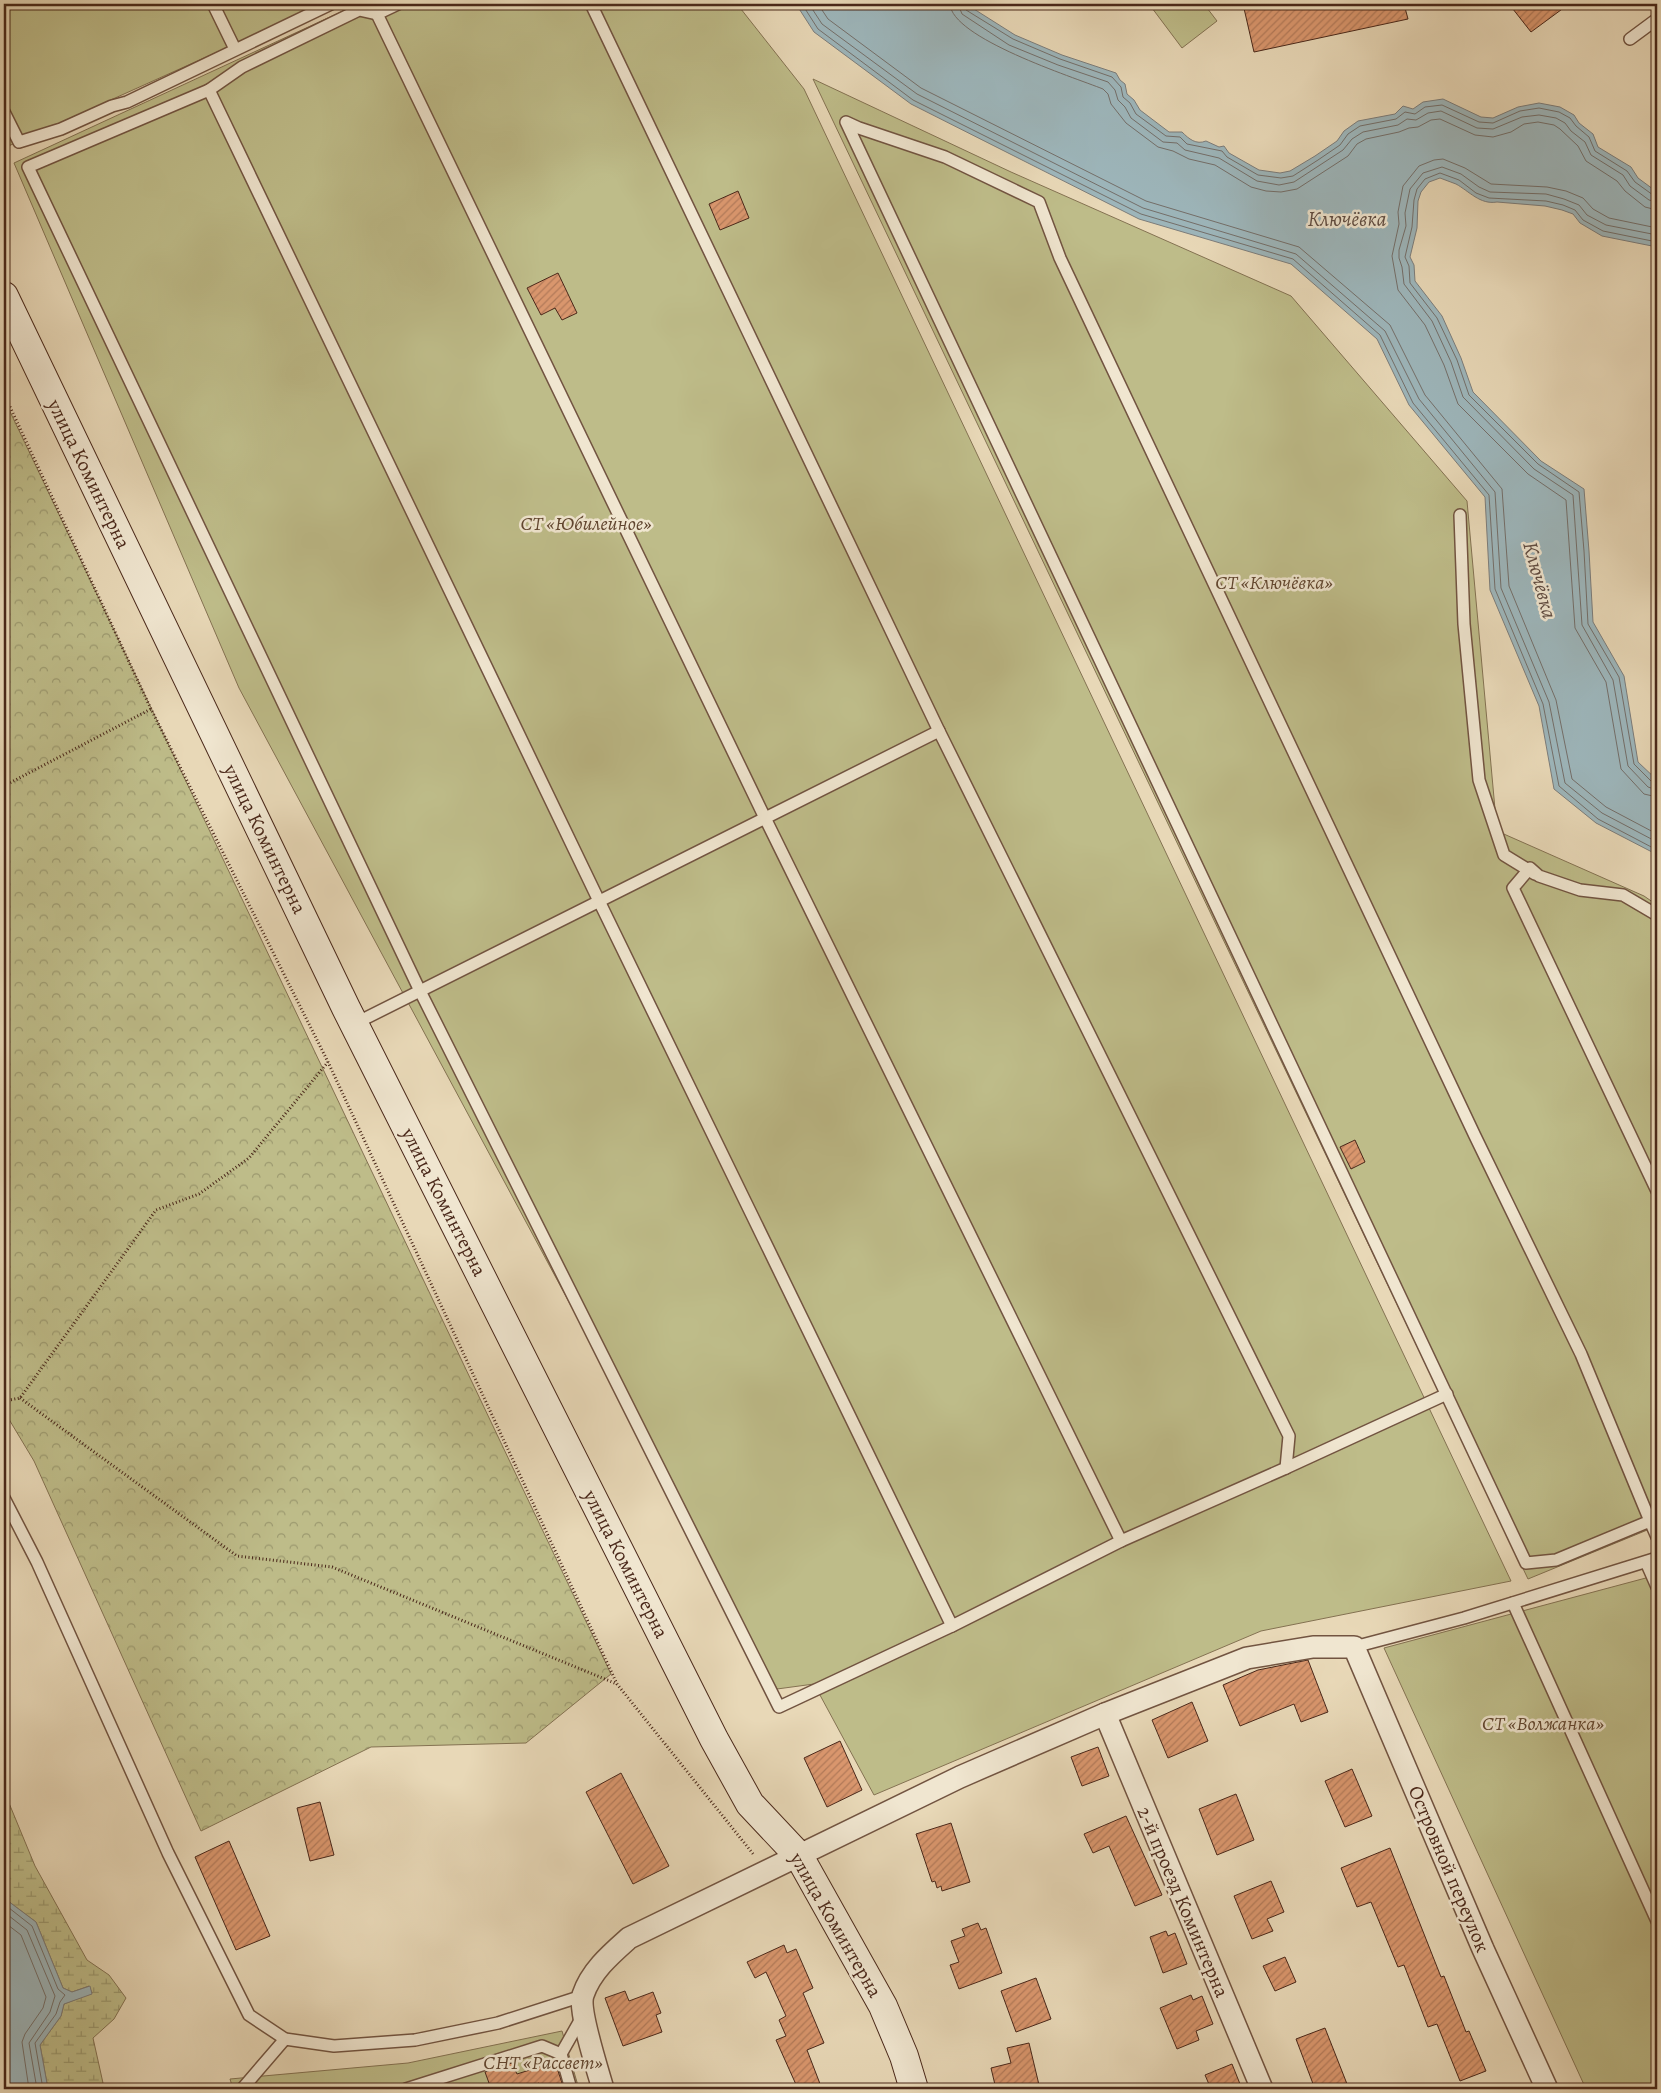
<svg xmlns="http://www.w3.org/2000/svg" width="1661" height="2093" viewBox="0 0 1661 2093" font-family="Alegreya,serif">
<defs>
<pattern id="forest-crowns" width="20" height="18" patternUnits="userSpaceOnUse" patternTransform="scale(1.25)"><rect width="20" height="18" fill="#bebc89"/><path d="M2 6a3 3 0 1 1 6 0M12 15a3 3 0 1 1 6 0" fill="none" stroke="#9c996f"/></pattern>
<pattern id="wetland-marsh" width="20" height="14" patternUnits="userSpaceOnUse" patternTransform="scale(1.25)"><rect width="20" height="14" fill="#bebc89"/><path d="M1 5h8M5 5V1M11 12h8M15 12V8" fill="none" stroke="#9c996f"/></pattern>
<pattern id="building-hatch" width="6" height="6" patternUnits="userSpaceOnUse" patternTransform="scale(1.25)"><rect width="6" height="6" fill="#d9966d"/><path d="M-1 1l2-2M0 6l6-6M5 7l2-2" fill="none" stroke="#b27a59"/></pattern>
</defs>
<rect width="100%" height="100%" fill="#e8d8b7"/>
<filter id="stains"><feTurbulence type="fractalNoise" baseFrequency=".004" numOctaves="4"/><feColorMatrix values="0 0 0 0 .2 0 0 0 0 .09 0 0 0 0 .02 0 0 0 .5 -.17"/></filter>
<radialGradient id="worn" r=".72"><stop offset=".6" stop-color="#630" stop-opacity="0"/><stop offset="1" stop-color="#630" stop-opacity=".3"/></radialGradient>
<g fill="#bebc89" stroke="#847252">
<path d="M4 4H324L4 148Z"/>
<path d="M358 4H737L804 89 1511 1581 1261 1631 874 1795 814 1684 777 1689 239 688 14 163Z"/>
<path d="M1149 4H1204L1217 21 1182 48Z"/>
<path d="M813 79 1011 172 1291 296 1467 501 1497 831 1644 896 1657 905V1526L1528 1579Z"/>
<path d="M1657 1575V2089H1586L1384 1648Z"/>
<path d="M562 2031 579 2089H233L230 2079 408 2063Z"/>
</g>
<path fill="url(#forest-crowns)" stroke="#847252" d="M4 399 611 1674 526 1743 371 1747 201 1831 34 1461 4 1411Z"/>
<path fill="url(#wetland-marsh)" stroke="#847252" d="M4 1791 35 1866 87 1960 109 1975 126 1998 114 2019 93 2038 103 2083 95 2089H48L40 2045 61 2016 64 2004 92 1993 89 1986 72 1992 63 1988 36 1922 4 1898Z"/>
<g fill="#9db6bb" stroke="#7c7d7b">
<path d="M796 4H966L1015 35 1062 55 1116 73 1120 80 1125 84 1127 94 1134 100 1140 110 1169 132H1182C1189 139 1196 145 1206 141L1219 147 1224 146 1229 153 1259 170 1280 173 1290 171 1315 156 1337 141 1344 131 1358 121 1395 114 1403 106 1413 109 1423 102 1443 99 1481 117 1493 118 1518 107 1539 103 1560 107 1574 115 1579 123 1593 134 1598 147 1631 167 1638 178 1657 192V247L1602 236 1580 223 1573 214 1562 210 1545 206 1497 202C1480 205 1469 191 1456 184 1451 182 1445 180 1440 178L1429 182 1421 192 1418 201 1417 228 1410 257 1414 265 1415 281 1442 316 1461 358 1473 392 1541 461 1584 489 1589 551 1593 622 1624 676 1638 762 1657 780V857L1652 852 1596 823 1554 789 1539 706 1490 590 1485 497 1409 405 1377 339 1291 264 1139 219 911 104 814 32Z"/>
<path d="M4 1898 36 1922 63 1988 72 1992 90 1986 92 1994 64 2004 61 2016 40 2045 48 2089H4Z"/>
</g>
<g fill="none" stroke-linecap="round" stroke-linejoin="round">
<g stroke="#746f6a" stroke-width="1">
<path d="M802 4 818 29 913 100 1141 214 1293 259 1380 335 1413 403 1489 495 1495 589 1543 704 1559 786 1598 819 1657 850"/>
<path d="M809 4 822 24 917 94 1143 208 1296 254 1385 331 1419 399 1495 492 1501 588 1549 702 1565 783 1602 813 1657 842"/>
<path d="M818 4 828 19 921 88 1146 201 1299 247 1390 325 1425 395 1502 489 1509 586 1556 700 1572 779 1606 807 1657 834"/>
<path d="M950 4C951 38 1073 77 1103 89L1108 94 1111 104 1126 123 1158 147 1173 151 1189 159 1215 165 1251 187 1266 191 1281 192 1297 189 1348 156 1357 144 1366 139 1399 132 1409 128 1418 127 1431 120 1440 119 1475 135 1493 137 1511 132 1524 124 1538 122 1554 125 1560 129 1578 146 1586 161 1617 181 1625 191 1645 207 1657 210"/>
<path d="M958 4 962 14 1009 45 1058 65 1108 82 1115 90 1118 100 1125 107 1131 118 1163 142 1177 143 1185 150 1219 158 1257 181 1279 185 1294 182 1343 150 1352 139 1363 132 1398 125 1407 119 1416 120 1428 113 1441 111 1477 128 1493 129 1522 117 1539 115 1556 118 1565 123 1571 131 1585 142 1591 155 1623 175 1630 186 1649 200 1657 202"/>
<path d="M964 4 966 10 1013 39 1060 59 1112 77 1121 87 1123 97 1130 103 1136 114 1166 136 1180 137 1187 144 1222 151 1227 157 1258 175 1281 178 1293 176 1318 160 1340 145 1348 134 1360 126 1396 119 1405 112 1415 114 1425 107 1442 105 1479 122 1493 123 1520 111 1539 108 1559 112 1570 118 1576 126 1589 137 1595 151 1627 171 1635 182 1653 195 1657 196"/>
<path d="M1657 228 1609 218 1593 209 1583 198 1566 191 1547 187 1491 184 1465 168 1443 159 1434 160 1419 166 1403 186 1398 212 1399 224 1392 256 1398 290 1425 325 1444 365 1458 404 1528 474 1566 500 1575 628 1606 682 1621 769 1644 794 1657 797"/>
<path d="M1657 235 1606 225 1587 215 1579 205 1564 199 1546 194 1490 192 1479 187 1461 174 1442 167 1423 173 1410 189 1405 213 1406 226 1399 250V258L1402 267 1404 284 1432 321 1451 362 1463 397 1534 469 1573 495 1582 625 1613 680 1628 766 1648 787 1657 790"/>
<path d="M1657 242 1603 231 1583 220 1575 210 1563 205 1546 201 1489 198 1476 193 1459 180 1440 173 1425 179 1417 189 1414 200 1412 227 1405 257 1409 266 1410 283 1437 318 1457 360 1469 395 1538 464 1579 492 1584 551 1588 624 1619 677 1634 764 1652 782 1657 783"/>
<path d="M4 1904 32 1926 58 1989 65 1995 60 2002 56 2014 35 2043 43 2089"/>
<path d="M4 1912 27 1930 55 1996 50 2012 29 2043 37 2089"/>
<path d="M4 1922 21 1935 46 1997 43 2008 25 2034 22 2042 29 2089"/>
</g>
</g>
<g fill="url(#building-hatch)" stroke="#4a281a">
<path d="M1243 4H1404L1408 19 1254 52Z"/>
<path d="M1509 4H1569L1531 32Z"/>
<path d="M738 191 749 218 720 230 709 204Z"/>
<path d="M558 273 577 313 562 320 555 308 541 315 527 288Z"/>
<path d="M1355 1140 1365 1162 1351 1169 1340 1147Z"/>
<path d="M1308 1660 1328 1712 1301 1722 1294 1704 1240 1726 1223 1685 1258 1670Z"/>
<path d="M1192 1702 1208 1741 1168 1758 1152 1720Z"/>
<path d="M840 1741 862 1790 827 1807 804 1758Z"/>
<path d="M1098 1747 1109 1776 1082 1786 1071 1757Z"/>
<path d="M1352 1769 1372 1816 1345 1827 1325 1781Z"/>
<path d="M621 1773 669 1866 633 1884 586 1792Z"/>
<path d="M1236 1794 1254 1840 1217 1855 1199 1809Z"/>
<path d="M320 1802 334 1855 310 1861 297 1808Z"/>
<path d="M1126 1816 1162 1895 1135 1906 1109 1846 1093 1853 1084 1834Z"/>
<path d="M951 1823 970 1882 942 1891 941 1886 937 1888 935 1881 932 1882 916 1834Z"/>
<path d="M229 1841 270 1936 236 1950 195 1857Z"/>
<path d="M1390 1848 1441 1977 1444 1976 1466 2032 1469 2031 1486 2071 1460 2081 1437 2024 1428 2027 1404 1965 1398 1967 1371 1902 1357 1907 1341 1868Z"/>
<path d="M1271 1881 1284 1912 1267 1919 1273 1931 1252 1939 1234 1896Z"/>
<path d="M978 1923 981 1930 986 1928 1002 1973 959 1989 950 1965 959 1962 951 1941 965 1936 962 1929Z"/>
<path d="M1166 1931 1168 1936 1175 1933 1187 1964 1163 1973 1150 1937Z"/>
<path d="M784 1945 787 1953 796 1949 813 1988 803 1993 824 2043 807 2050 822 2089H798L776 2040 786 2036 779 2020 786 2016 766 1972 755 1978 747 1962Z"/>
<path d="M1285 1957 1296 1982 1275 1991 1263 1966Z"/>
<path d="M1036 1978 1051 2019 1016 2032 1001 1991Z"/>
<path d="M625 1991 629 2001 653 1992 661 2013 656 2015 662 2032 623 2046 605 1998Z"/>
<path d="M1191 1995 1193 2000 1202 1996 1213 2024 1196 2031 1199 2040 1177 2049 1160 2008Z"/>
<path d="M1325 2028 1349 2089H1315L1296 2039Z"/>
<path d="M1029 2043 1040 2089H996L991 2068 1011 2063 1007 2048Z"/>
<path d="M555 2062 562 2083 543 2089H541L539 2083 523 2089H481V2086L489 2083 485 2072 512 2063 517 2074Z"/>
<path d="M1232 2064 1242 2089H1211L1205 2075Z"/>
</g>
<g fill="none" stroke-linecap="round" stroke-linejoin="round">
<defs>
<g id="lane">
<path d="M213 4 233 45"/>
<path d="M398 4 377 14 765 818 1121 1541 1286 1468 1289 1436 939 731 591 4"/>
<path d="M377 14 359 10 242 67 209 90 599 901 952 1626 1121 1541"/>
<path d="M1630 39 1657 19"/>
<path d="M209 90 28 167 420 991 779 1707 952 1626"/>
<path d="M4 112 19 142 61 129 112 106 127 102 331 4"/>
<path d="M1460 515 1464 624 1479 780 1504 855 1535 874"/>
<path d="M1657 915 1623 895 1580 890 1539 876 1530 868 1513 888 1657 1191"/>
<path d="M354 1024 939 731"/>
<path d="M1286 1468 1447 1394"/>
<path d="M4 1498 37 1562 168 1853 249 2015 285 2039 334 2046 415 2040 498 2023 582 1996"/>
<path d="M1650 1521 1556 1560 1526 1563 846 122 859 128 945 157 1039 202 1060 258 1475 1136 1581 1354 1650 1521 1657 1537"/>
<path d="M1646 1562 1657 1587"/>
<path d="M1513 1603 1657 1921"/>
<path d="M1354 1647 1464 1618 1657 1558"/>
<path d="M242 2089 285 2039"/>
<path d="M406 2089 542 2046 561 2054"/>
<path d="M571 2089 561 2054 582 2017"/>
</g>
<g id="street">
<path d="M1105 1714 1262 2089"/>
<path d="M603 2089C598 2071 578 2010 583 1995 591 1971 611 1954 629 1938L960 1777 1105 1714 1247 1658 1313 1647H1354L1483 1949 1547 2089"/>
</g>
<path id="secondary" d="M4 296 346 1008 714 1739 750 1804 799 1856 883 2006 904 2056 914 2089"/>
</defs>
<use href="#lane" stroke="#725441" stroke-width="14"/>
<use href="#street" stroke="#725441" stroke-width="24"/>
<use href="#secondary" stroke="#4a281a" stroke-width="30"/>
<g stroke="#4a281a" stroke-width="3" stroke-dasharray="1 2.5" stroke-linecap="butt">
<path d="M4 394 151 709 328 1062 617 1684 754 1855"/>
<path d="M4 786 151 709"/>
<path d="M20 1398 237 1556 332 1567 617 1684"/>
<path d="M4 1401 20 1398 156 1210 199 1194 249 1158 328 1062"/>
</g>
<use href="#lane" stroke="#f0e6d0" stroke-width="11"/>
<use href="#street" stroke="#f0e6d0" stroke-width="21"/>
<use href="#secondary" stroke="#f0e6d0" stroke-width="28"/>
</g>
<g text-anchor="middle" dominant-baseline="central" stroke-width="5" stroke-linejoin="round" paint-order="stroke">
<g font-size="20" fill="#4a281a" stroke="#f0e6d0">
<text transform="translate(89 474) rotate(64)">улица Коминтерна</text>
<text transform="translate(265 839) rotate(64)">улица Коминтерна</text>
<text transform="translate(444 1202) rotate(63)">улица Коминтерна</text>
<text transform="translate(626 1564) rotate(63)">улица Коминтерна</text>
<text transform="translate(1449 1869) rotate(67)">Островной переулок</text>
<text transform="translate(1183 1902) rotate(67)">2-й проезд Коминтерна</text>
<text transform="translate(836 1925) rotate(60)">улица Коминтерна</text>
</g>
<g font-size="20" font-style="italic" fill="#614630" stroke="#f0e6d0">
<text x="586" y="523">СТ «Юбилейное»</text>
<text x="1274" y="582">СТ «Ключёвка»</text>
<text x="1543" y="1723">СТ «Волжанка»</text>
<text x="543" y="2062">СНТ «Рассвет»</text>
</g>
<g font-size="21" font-style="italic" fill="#5f4c42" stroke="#f0e6d0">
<text x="1347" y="219">Ключёвка</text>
<text transform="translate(1540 580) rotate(75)">Ключёвка</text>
</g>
</g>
<rect width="1661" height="2093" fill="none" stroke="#e8d8b7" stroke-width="20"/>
<rect x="5" y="5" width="1651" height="2083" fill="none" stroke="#4a281a" stroke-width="2.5"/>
<rect x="10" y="10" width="1641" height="2073" fill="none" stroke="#4a281a"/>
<rect width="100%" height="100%" filter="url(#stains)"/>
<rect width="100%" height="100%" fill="url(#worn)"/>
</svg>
